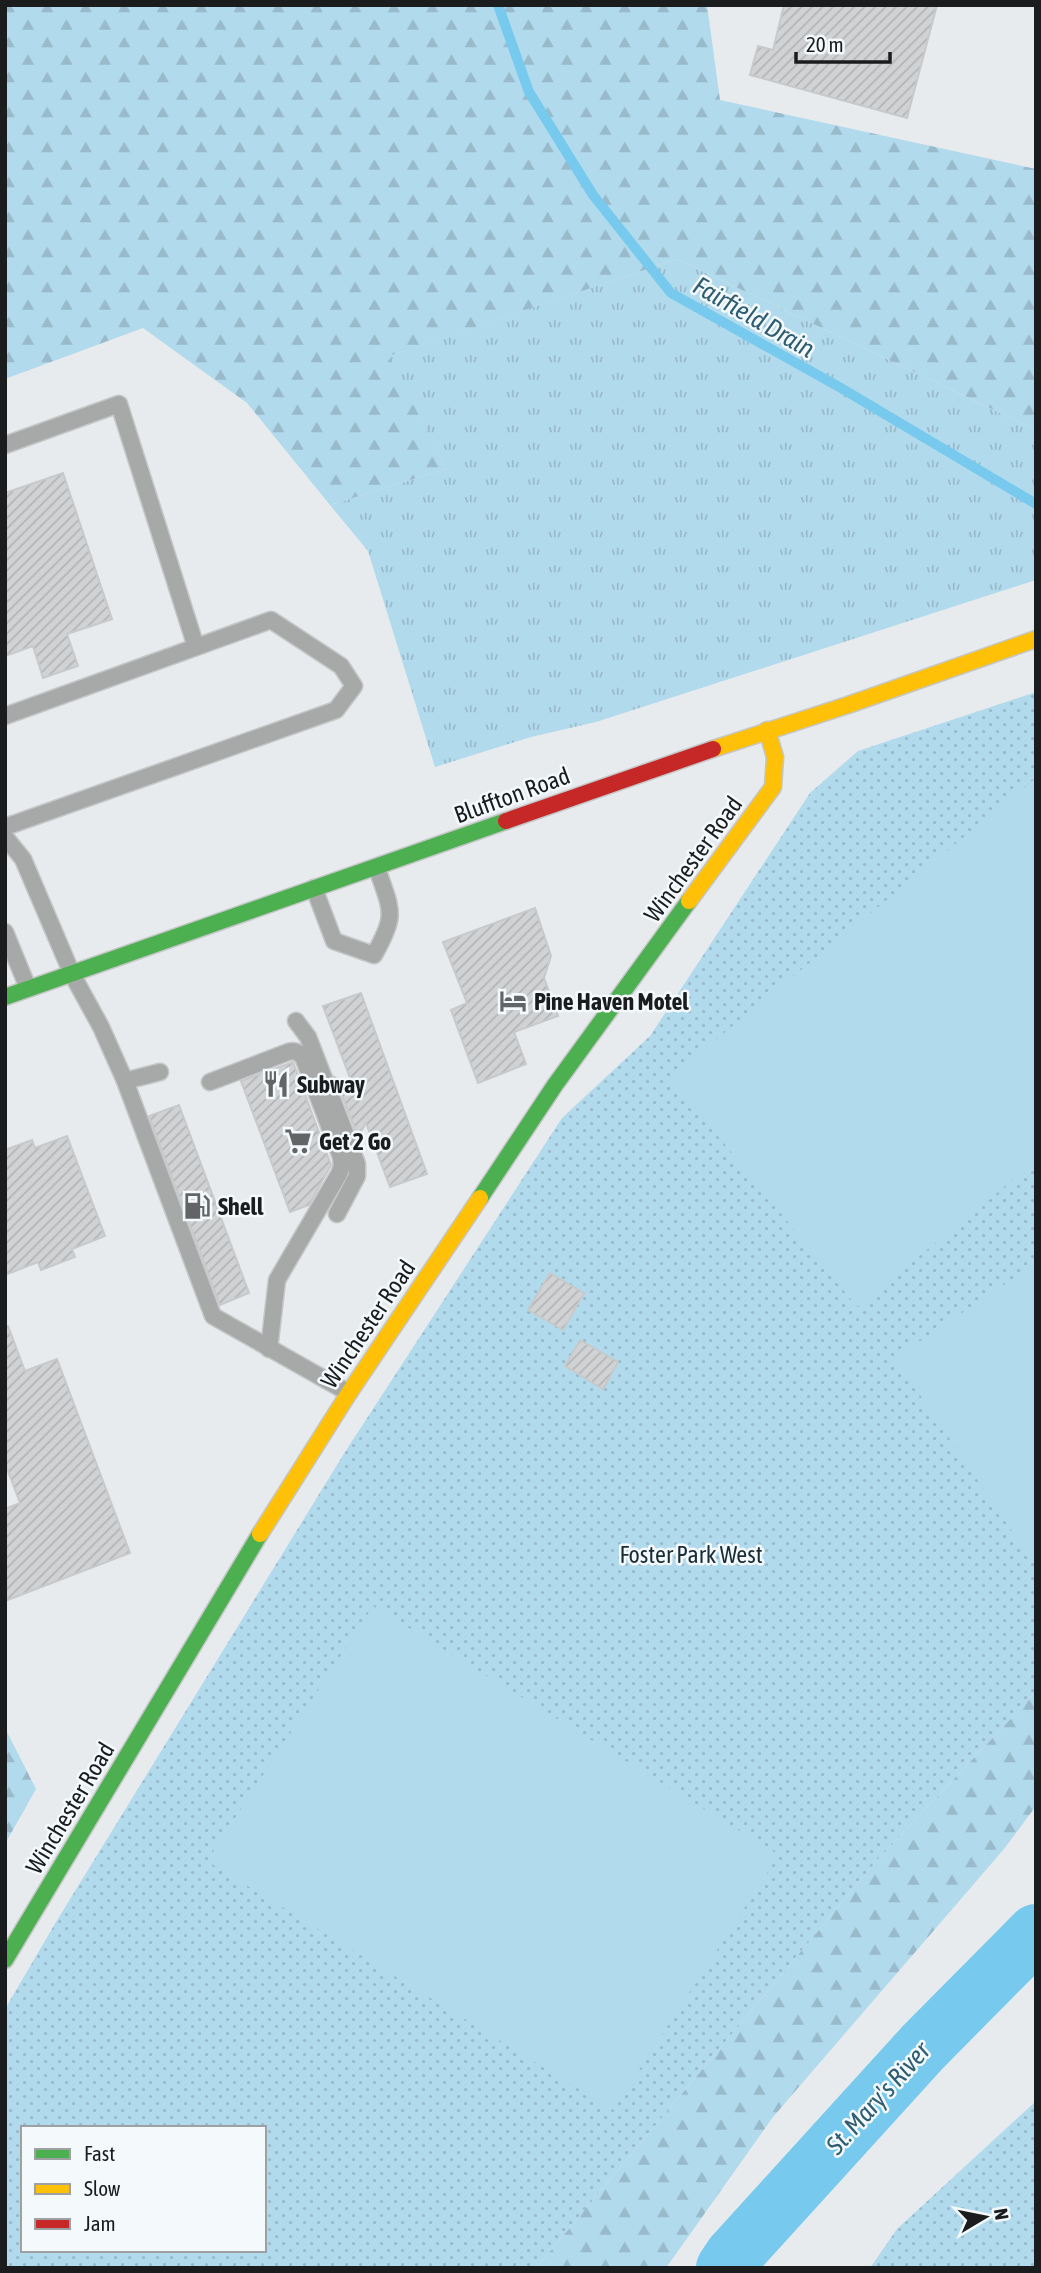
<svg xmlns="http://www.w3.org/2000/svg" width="1041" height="2273" viewBox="0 0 1041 2273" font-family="'Asap Condensed',sans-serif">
<defs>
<pattern id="grass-tufts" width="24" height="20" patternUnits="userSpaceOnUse" patternTransform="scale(1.75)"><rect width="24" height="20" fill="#b1daed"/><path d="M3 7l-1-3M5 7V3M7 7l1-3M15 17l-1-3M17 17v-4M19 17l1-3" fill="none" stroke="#98bacb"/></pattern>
<pattern id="forest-firs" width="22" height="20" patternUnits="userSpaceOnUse" patternTransform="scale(1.75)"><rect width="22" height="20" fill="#b1daed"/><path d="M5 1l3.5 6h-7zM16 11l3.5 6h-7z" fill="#98bacb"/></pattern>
<pattern id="park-dots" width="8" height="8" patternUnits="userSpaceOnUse" patternTransform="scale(1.75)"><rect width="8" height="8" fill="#b1daed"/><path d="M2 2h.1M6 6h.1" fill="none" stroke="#98bacb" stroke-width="1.8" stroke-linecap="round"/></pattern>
<pattern id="building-hatch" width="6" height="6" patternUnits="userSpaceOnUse" patternTransform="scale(1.75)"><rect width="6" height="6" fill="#d0d2d4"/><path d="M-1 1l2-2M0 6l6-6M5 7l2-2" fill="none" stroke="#b2b4b6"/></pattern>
</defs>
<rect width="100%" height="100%" fill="#e8ebed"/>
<path fill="url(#grass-tufts)" d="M677 259 1036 430V580L596 722 531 737 435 767 368 551 330 505 446 469 388 356Z"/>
<g fill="url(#forest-firs)">
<path d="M5 5H707L720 100 1036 169V430L677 259 389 356 446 469 330 505 247 403 143 328 5 379Z"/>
<path d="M1036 1692V1806L1004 1849 773 2117 666 2268H536L879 1858Z"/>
<path d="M5 1728 36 1789 5 1844Z"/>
</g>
<g fill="url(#park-dots)" fill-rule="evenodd">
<path d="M1036 692V1692L879 1858 536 2268H5V2009L56 1922 345 1452 562 1118 650 1036 810 793 858 751ZM23 2128H264V2250H23Z"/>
<path d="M1036 2101V2268H870L897 2229Z"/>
</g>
<g fill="#b1daed">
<path d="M1036 778V1161L857 1307 670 1077Z"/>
<path d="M1036 1263V1567L895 1358Z"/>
<path d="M373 1606 779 1855 613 2110 207 1861Z"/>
</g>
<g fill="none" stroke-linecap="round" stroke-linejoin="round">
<path stroke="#77caed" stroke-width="10" d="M498 5 529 92 593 195 671 293 841 388 1036 504"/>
<path stroke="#77caed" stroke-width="58" d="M725 2268 733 2256 923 2047 1036 1933"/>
</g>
<g fill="url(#building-hatch)" stroke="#c7c9cb" stroke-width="2">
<path d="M784 5H937L907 118 750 75 758 46 773 50Z"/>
<path d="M63 473 112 619 67 634 78 666 43 678 33 646 5 656V493Z"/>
<path d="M535 908 551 956 544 978 558 1016 514 1032 526 1064 478 1083 451 1010 467 1003 443 942Z"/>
<path d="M361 993 427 1174 390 1187 366 1123 358 1137 335 1077 353 1086 323 1006Z"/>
<path d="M293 1062 331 1165 309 1205 290 1212 241 1081Z"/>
<path d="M179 1105 249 1293 220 1305 149 1116Z"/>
<path d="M67 1136 105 1236 72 1249 75 1257 41 1270 38 1262 5 1275V1150L32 1140 35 1148Z"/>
<path d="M550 1273 584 1293 563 1330 528 1310Z"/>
<path d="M5 1326H8L25 1371 57 1359 130 1553 5 1601V1509L20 1503 5 1463Z"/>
<path d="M580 1340 618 1362 603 1389 565 1366Z"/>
</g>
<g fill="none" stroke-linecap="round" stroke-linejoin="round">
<defs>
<g id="lane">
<path d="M5 445 119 404 196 647"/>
<path d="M5 716 271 620 341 666 354 686 336 710 5 827"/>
<path d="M5 837 23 859 72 974 101 1027 125 1081 213 1316 349 1393"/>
<path d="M314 888 334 941 374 955C398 913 391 911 377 868"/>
<path d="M5 932 28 988"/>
<path d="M296 1021 308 1037 357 1164V1176L337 1214"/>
<path d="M125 1081 160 1072"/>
<path d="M210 1082 288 1052C295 1050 298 1052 303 1057L341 1157 342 1166 339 1174 277 1280 269 1349"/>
</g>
<g id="fast">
<path d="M5 997 506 821"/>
<path d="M480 1198 555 1085 689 901"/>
<path d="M5 1960 260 1534"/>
</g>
<g id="slow">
<path d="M713 749 848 705 1036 639"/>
<path d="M689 901 773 787 775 757 767 730"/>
<path d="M260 1534 349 1393 480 1198"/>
</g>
<path id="jam" d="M506 821 713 749"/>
</defs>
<use href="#lane" stroke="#c4c6c7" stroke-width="19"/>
<use href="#fast" stroke="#c4c6c7" stroke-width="19"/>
<use href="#slow" stroke="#c4c6c7" stroke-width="19"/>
<use href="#jam" stroke="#c4c6c7" stroke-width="19"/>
<use href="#lane" stroke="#a7a9a9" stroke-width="16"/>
<use href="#fast" stroke="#4caf50" stroke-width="16"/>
<use href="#slow" stroke="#ffc107" stroke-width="16"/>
<use href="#jam" stroke="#c62828" stroke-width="16"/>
</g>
<defs>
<symbol id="hotel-bare" viewBox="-9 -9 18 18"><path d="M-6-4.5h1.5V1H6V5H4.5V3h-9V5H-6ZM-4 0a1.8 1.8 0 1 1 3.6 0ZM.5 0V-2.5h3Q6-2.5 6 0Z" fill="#626466" stroke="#f4f9fc" stroke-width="2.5" paint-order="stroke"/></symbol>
<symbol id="restaurant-bare" viewBox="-9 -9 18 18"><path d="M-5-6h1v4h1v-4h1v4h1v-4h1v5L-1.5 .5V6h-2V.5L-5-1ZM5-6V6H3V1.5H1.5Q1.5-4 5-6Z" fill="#626466" stroke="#f4f9fc" stroke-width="2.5" paint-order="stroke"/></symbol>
<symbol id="supermarket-bare" viewBox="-9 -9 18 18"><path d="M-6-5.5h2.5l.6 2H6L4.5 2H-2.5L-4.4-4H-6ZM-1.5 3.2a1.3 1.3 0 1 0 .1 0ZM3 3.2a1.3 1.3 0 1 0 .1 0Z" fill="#626466" stroke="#f4f9fc" stroke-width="2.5" paint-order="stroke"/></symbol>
<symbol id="fuel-bare" viewBox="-9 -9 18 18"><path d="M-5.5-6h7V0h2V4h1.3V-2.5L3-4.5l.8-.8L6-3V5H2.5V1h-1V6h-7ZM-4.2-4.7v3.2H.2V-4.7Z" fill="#626466" stroke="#f4f9fc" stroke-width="2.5" paint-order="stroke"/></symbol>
</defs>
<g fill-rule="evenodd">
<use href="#hotel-bare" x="494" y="982" width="38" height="38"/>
<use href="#restaurant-bare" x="257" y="1065" width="38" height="38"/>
<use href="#supermarket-bare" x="279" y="1122" width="38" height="38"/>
<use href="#fuel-bare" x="178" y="1187" width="38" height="38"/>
</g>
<g text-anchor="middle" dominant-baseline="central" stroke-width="5" stroke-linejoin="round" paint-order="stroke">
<g font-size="24" fill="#1a1c1d" stroke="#f4f9fc">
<text transform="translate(512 795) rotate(-20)">Bluffton Road</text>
<text transform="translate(693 859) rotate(-54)">Winchester Road</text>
<text transform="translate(368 1324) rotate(-56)">Winchester Road</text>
<text transform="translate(70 1808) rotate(-59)">Winchester Road</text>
</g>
<g font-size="24" font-weight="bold" fill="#1a1c1d" stroke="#f4f9fc" text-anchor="start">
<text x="534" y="1001">Pine Haven Motel</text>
<text x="297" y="1084">Subway</text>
<text x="319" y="1141">Get 2 Go</text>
<text x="218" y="1206">Shell</text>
</g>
<g font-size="24" fill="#192c36" stroke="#f4f9fc">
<text x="691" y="1554">Foster Park West</text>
</g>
<g font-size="26" font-style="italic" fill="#2e5d72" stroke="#f4f9fc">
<text transform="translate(754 317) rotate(30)">Fairfield Drain</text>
<text transform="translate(878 2098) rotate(-48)">St. Mary's River</text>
</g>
</g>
<rect width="1041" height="2273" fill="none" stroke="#1a1c1d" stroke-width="14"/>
<rect x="21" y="2126" width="245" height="126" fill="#f4f9fc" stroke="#9da1a3" stroke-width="2"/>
<rect x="35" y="2149" width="35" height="10" fill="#4caf50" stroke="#9da1a3" stroke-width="2"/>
<text x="84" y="2161" font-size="21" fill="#1a1c1d">Fast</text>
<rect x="35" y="2184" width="35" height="10" fill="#ffc107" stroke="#9da1a3" stroke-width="2"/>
<text x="84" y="2196" font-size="21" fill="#1a1c1d">Slow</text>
<rect x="35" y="2219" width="35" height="10" fill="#c62828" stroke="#9da1a3" stroke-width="2"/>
<text x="84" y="2231" font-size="21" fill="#1a1c1d">Jam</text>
<g transform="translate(985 2217) rotate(80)" stroke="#f4f9fc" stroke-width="5" paint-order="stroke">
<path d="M0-5L12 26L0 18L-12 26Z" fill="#1a1c1d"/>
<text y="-10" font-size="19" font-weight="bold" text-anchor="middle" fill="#1a1c1d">N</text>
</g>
<path d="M796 52v10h94v-10" fill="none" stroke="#1a1c1d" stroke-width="3.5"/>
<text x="806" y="52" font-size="21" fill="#1a1c1d" stroke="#f4f9fc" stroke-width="5" paint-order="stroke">20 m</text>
</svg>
